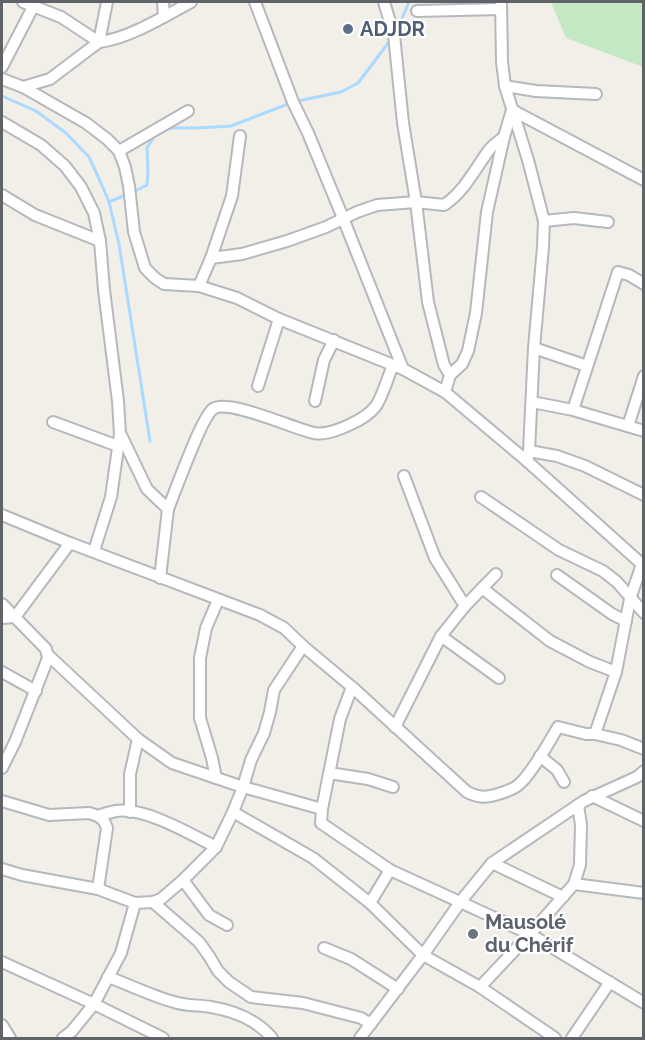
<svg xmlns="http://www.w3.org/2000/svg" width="645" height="1040" viewBox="0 0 645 1040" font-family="Raleway,sans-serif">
<rect width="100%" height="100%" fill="#f1efe8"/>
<path fill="#c5e8c5" d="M551 2H643V67L566 38Z"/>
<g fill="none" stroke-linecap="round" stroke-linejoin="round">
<g stroke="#aadaff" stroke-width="3">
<path d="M397 30 409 2"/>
<path d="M2 96 36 111 66 133 89 157 101 183 109 202 119 244 150 441"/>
<path d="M165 130 171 128H196L231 126 293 102 341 92 358 83 392 38"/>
<path d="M109 202 137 190 147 185 148 172 147 148 156 133"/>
</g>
<defs>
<g id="street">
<path d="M23 2 61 17 99 42C128 39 165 16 191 2"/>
<path d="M163 2 164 17"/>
<path d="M255 2 293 102 308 133 343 218 403 369"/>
<path d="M384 2 394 35 403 123 416 202 428 302 444 365 450 375"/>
<path d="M501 2 502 62 505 86 528 160 544 221 543 247 534 348 529 451 527 461"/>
<path d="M417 11 501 9"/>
<path d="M2 67 33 7"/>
<path d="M2 79 23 87 86 123 107 139 119 151 125 167 129 186 134 232 145 268 155 278 164 284 199 286 237 298 279 319 403 369 445 392 527 461 644 566"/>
<path d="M505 86 536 91 596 94"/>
<path d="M23 87 50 79 99 42 107 2"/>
<path d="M2 122 41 145 65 166 81 187 94 213 100 241 104 290 118 401 120 434 111 497 94 551"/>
<path d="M119 151 188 111"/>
<path d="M2 195 35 215 100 241"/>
<path d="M544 221 574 218 608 222"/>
<path d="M211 258 242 254 287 241 326 227 357 212 377 205 416 202 444 205C464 192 475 169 489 150 493 145 499 141 504 137"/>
<path d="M199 286 211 258 232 196 240 136"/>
<path d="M534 348 587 366"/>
<path d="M258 386 279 319"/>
<path d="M445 392 450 375 462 364 468 351 476 313 487 212 504 137 512 110 644 180"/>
<path d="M315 401 324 360 334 340"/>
<path d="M532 402 573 410 644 431"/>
<path d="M573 410 618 272 629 275 644 284"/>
<path d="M53 422 118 446"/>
<path d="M628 426 644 376"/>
<path d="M121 435 147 489 168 509 160 578"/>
<path d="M529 451 557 456 585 466 644 495"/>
<path d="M404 476 435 558 465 606"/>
<path d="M481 497 559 550 603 571 617 582 644 613"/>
<path d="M168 509C175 492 202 416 213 409 228 398 294 429 314 433 326 435 338 430 349 425 358 421 369 415 375 407 381 401 389 374 393 365"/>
<path d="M2 515 70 543 260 615 284 628 303 646 352 687 467 792C477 797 484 798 495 795 502 793 510 791 517 786 530 777 549 742 558 727L586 734H595L621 740 644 749"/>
<path d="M557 575 612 614 626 621"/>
<path d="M482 588 550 641 590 662 616 672"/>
<path d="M2 604 46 649 48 658 15 742 2 768"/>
<path d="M2 618 15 617 70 543"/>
<path d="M441 636 499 678"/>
<path d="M48 655 138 739 172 763 243 787 322 809"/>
<path d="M2 672 36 691"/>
<path d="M352 687 340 719 322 809 321 823 390 870 530 934 644 1003"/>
<path d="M395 727 441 636 465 606 496 574"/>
<path d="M595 734 616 672 630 599 642 564"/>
<path d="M540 756 557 770 564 782"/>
<path d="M329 773 368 779 393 787"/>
<path d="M216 778 212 758 200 718V658L206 628 218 600"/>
<path d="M592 796 644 821"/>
<path d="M2 801 49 815 89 813 98 816 104 821 107 828 98 889"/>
<path d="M130 812V774L138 739"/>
<path d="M233 812 313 858 370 903 423 955 480 987 555 1038"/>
<path d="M98 816C104 814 110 812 116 811 145 807 190 834 216 847"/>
<path d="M492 863 563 897"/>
<path d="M2 869 22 875 98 889 135 903 153 902 161 899 183 880 216 847 233 812 243 787 251 760 264 733 270 712 274 690 303 646"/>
<path d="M183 880 209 915 227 925"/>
<path d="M574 884 644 893"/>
<path d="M153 902 199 942 209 956 218 971 229 982 251 997 303 1003 361 1018 371 1024"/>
<path d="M370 903 390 870"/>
<path d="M324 948 351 959 398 989"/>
<path d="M2 962 94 1004 163 1038"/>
<path d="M108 977C130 985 152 996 174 1002 186 1006 198 1005 211 1007 234 1011 257 1020 272 1038"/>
<path d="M480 987 530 934 574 884 580 865 581 825 578 805"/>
<path d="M2 1025 10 1038"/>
<path d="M63 1038 72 1031 94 1004 121 953 135 903"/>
<path d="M360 1038 423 955 461 901 492 863 584 801 637 777 644 771"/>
<path d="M572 1038 610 982"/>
</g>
</defs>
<use href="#street" stroke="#b5b8bc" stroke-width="14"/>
<use href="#street" stroke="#fff" stroke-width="10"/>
</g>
<circle fill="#5c6f8a" stroke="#fff" stroke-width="2" cx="348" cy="29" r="6"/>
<circle fill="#6b7280" stroke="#fff" stroke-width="2" cx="473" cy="934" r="6"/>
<g text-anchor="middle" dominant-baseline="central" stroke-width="4.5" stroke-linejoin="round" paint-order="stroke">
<g font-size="20" font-weight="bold" fill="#4e5e75" stroke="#fff" text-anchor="start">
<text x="360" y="29">ADJDR</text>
</g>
<g font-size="20" font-weight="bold" fill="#5b616d" stroke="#fff" text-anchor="start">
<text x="485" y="922">Mausolé<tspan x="485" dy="23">du Chérif</tspan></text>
</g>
</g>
<rect width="645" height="1040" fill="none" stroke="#5f6368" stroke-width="6"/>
</svg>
